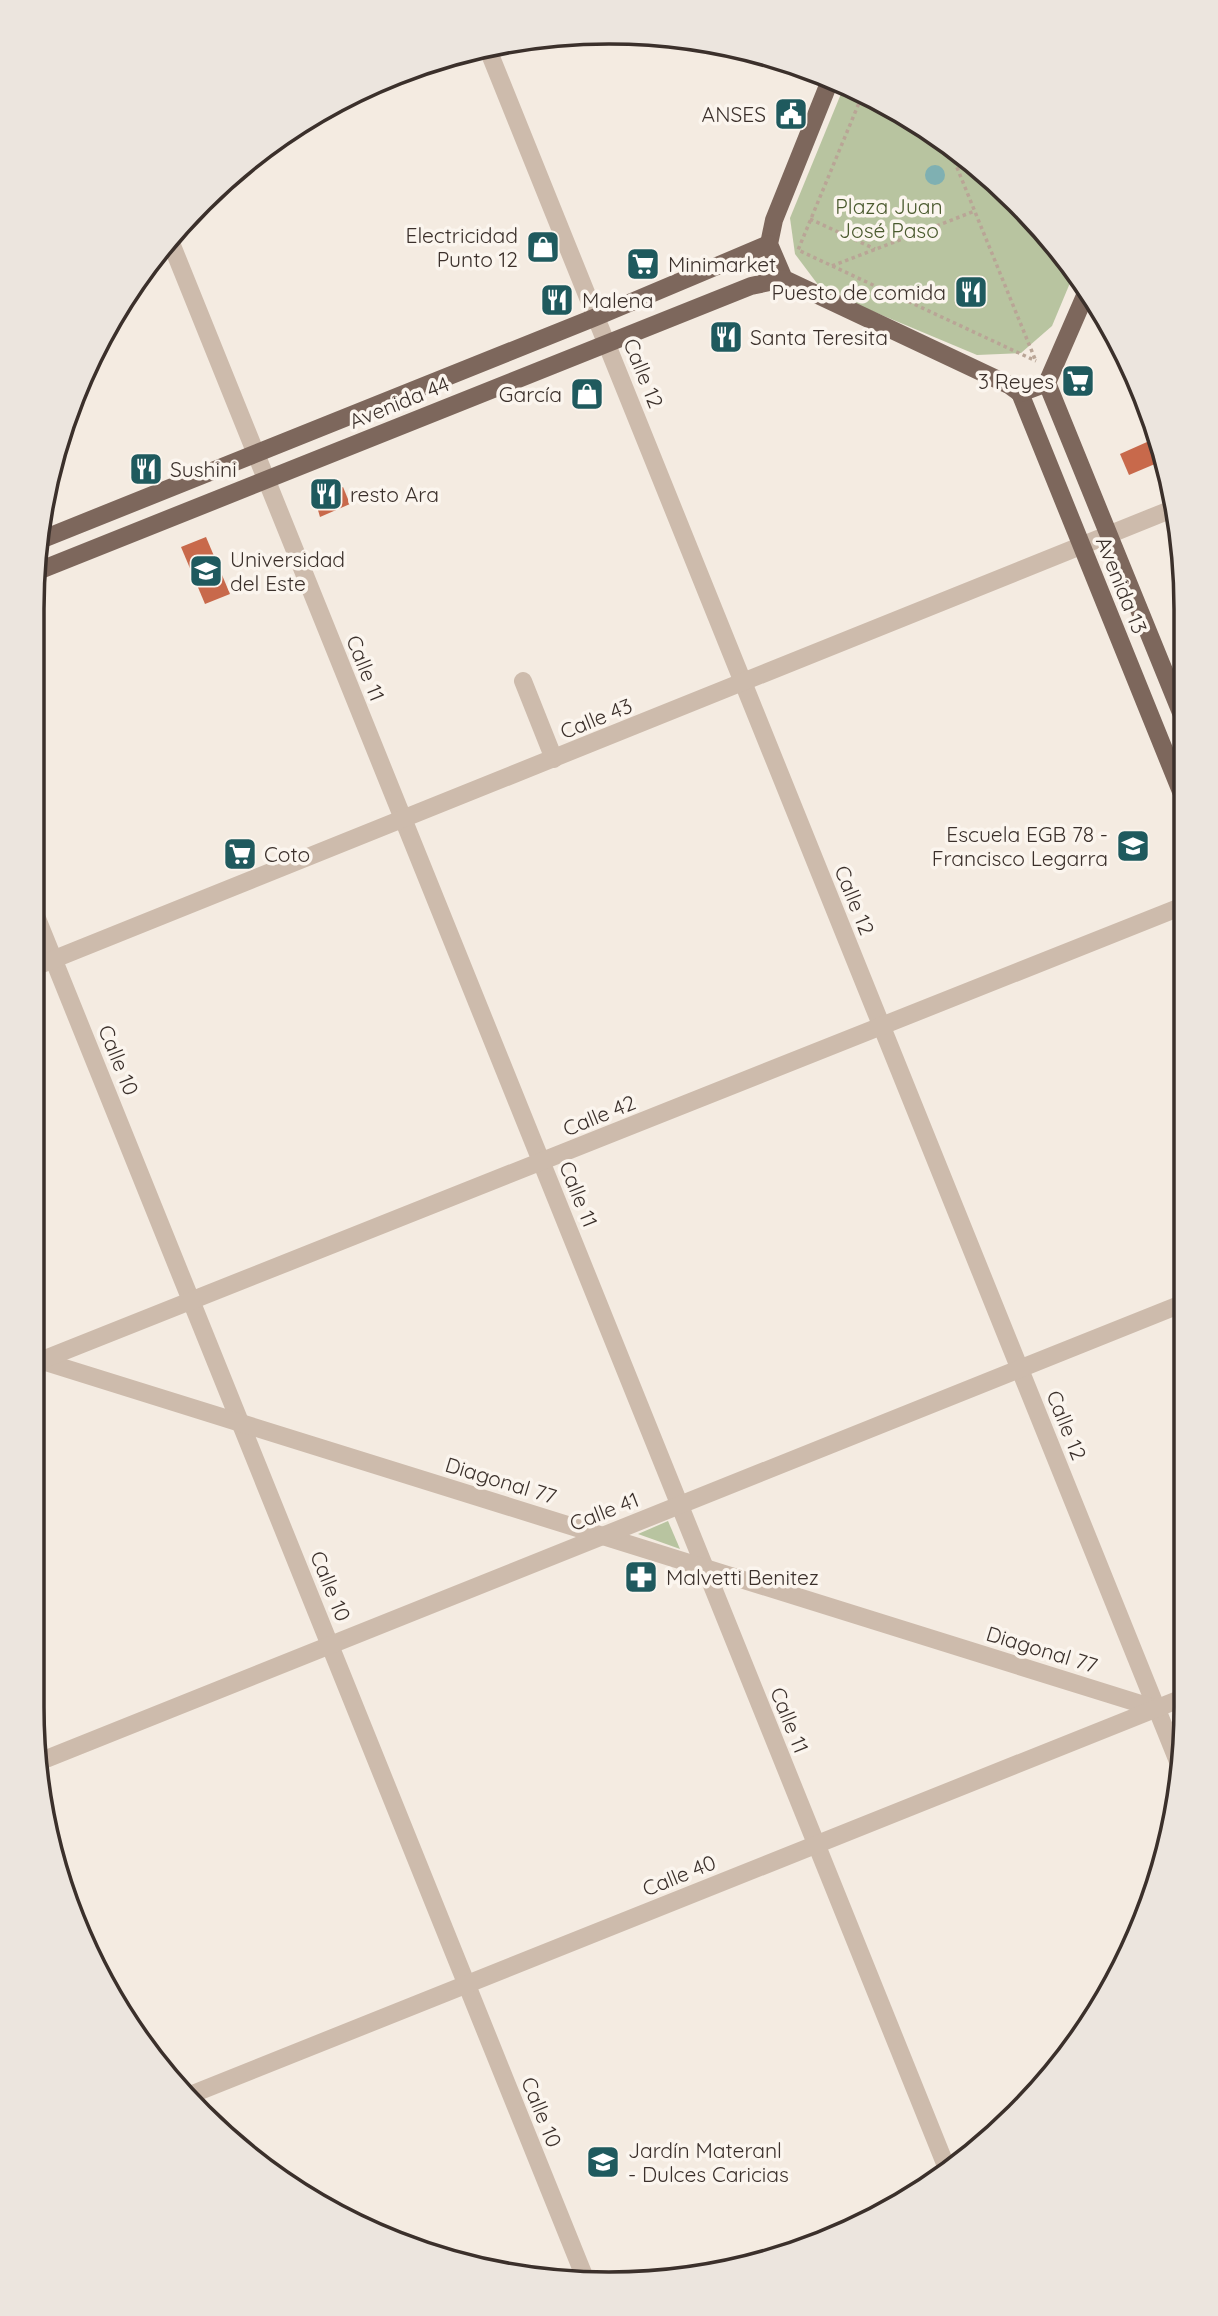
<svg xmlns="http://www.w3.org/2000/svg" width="1218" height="2316" viewBox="0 0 1218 2316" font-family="Quicksand,sans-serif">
<rect width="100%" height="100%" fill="#f4ebe1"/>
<g fill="#b8c4a0">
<path d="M845 84 865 91 989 175 1067 258 1075 271 1052 326 1021 353 977 355 822 290 795 254 790 218Z"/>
<path d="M668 1521 680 1549 638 1534Z"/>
<path d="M1185 1716 1184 1753 1171 1722Z"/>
</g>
<circle fill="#7fb0b2" cx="935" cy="175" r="10"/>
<g fill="#c8694b">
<path d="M1156 438 1162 461 1129 475 1120 454Z"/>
<path d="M343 487 350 504 320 517 316 503 321 496Z"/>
<path d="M206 537 230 594 205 604 181 547Z"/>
</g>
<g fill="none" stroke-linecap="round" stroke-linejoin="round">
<g stroke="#b9a596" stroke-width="3.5" stroke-dasharray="3.5 3.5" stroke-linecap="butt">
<path d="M864 91 798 250 1036 361"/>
<path d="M949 148 1035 359"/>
<path d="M955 162 965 158"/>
<path d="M810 219 875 249"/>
<path d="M832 266 975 211"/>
</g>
<g stroke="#cdbbac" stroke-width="18">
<path d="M487 47 1181 1769"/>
<path d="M169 238 946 2166"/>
<path d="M523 681 554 759"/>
<path d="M32 906 587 2283"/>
<path d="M32 968 1175 508"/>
<path d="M39 1360 1157 1709"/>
<path d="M32 1364 1183 906"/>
<path d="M41 1761 1184 1303"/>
<path d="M190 2095 1185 1697"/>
<path d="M856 2228 867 2223"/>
</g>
<g stroke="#7d675c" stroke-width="18">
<path d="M831 78 774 220 769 244 784 279 1009 385 1020 393"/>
<path d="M1047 383 1182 715"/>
<path d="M1020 393 1182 794"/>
<path d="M1020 393 1047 383 1087 291"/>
<path d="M38 541 596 317 769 244"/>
<path d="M33 573 751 286 784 279"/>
</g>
</g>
<defs>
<symbol id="civic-square" viewBox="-11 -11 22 22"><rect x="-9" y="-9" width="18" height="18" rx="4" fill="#1f5a5e" stroke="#fbf5ee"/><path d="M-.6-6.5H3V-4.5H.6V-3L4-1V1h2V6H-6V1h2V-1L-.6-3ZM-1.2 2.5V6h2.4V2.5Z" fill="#fff"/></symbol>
<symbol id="shop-square" viewBox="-11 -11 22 22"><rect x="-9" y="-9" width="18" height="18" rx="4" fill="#1f5a5e" stroke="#fbf5ee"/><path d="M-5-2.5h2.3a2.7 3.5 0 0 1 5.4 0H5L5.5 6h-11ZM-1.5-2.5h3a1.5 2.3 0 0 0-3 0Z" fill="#fff"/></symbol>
<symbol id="supermarket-square" viewBox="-11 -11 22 22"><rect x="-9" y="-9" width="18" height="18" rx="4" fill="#1f5a5e" stroke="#fbf5ee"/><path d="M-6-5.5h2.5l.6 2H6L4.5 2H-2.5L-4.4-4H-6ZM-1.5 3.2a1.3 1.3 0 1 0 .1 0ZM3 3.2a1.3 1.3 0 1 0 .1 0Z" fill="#fff"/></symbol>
<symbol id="restaurant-square" viewBox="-11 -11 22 22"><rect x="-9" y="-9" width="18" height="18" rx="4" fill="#1f5a5e" stroke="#fbf5ee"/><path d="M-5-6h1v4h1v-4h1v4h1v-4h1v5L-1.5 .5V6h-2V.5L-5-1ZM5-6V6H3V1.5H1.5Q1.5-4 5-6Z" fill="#fff"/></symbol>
<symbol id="university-square" viewBox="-11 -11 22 22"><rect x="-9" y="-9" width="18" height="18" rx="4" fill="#1f5a5e" stroke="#fbf5ee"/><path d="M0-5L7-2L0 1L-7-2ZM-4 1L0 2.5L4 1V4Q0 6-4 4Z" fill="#fff"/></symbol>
<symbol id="school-square" viewBox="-11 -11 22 22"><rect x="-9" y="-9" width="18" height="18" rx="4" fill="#1f5a5e" stroke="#fbf5ee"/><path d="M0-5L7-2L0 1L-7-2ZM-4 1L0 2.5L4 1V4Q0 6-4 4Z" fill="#fff"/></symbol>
<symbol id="pharmacy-square" viewBox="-11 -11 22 22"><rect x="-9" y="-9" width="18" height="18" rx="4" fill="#1f5a5e" stroke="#fbf5ee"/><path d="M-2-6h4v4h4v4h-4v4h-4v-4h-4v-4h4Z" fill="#fff"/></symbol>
</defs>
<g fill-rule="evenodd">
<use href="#civic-square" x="772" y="95" width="38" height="38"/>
<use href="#shop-square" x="524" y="228" width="38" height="38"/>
<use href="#supermarket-square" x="624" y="245" width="38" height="38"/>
<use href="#restaurant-square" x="952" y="273" width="38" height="38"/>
<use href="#restaurant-square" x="538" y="281" width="38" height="38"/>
<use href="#restaurant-square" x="707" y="318" width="38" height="38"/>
<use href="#supermarket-square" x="1059" y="362" width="38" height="38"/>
<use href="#shop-square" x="568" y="375" width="38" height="38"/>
<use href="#restaurant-square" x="127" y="450" width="38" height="38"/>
<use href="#restaurant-square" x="307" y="475" width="38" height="38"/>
<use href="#university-square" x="187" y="552" width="38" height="38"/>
<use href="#school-square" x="1114" y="827" width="38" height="38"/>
<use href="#supermarket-square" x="221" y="835" width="38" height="38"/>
<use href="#pharmacy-square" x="622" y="1558" width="38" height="38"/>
<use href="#school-square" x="584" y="2143" width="38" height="38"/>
</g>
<g text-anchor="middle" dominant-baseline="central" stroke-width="7" stroke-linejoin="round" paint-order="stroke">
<g font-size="21" fill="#3b302b" stroke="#fbf5ee" text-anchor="start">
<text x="766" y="114" text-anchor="end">ANSES</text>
<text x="518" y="235" text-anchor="end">Electricidad<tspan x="518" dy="24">Punto 12</tspan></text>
<text x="668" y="264">Minimarket</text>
<text x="946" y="292" text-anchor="end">Puesto de comida</text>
<text x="582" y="300">Malena</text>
<text x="750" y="337">Santa Teresita</text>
<text x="1054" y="381" text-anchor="end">3 Reyes</text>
<text x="562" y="394" text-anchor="end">García</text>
<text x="170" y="469">Sushini</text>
<text x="350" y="494">resto Ara</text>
<text x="230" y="559">Universidad<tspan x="230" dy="24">del Este</tspan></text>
<text x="1108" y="834" text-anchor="end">Escuela EGB 78 -<tspan x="1108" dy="24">Francisco Legarra</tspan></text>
<text x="264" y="854">Coto</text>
<text x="666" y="1577">Malvetti Benitez</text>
<text x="628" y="2150">Jardín Materanl<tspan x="628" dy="24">- Dulces Caricias</tspan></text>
</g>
<g font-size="21" fill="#4a5a2e" stroke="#fbf5ee">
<text x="889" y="206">Plaza Juan<tspan x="889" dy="24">José Paso</tspan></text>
</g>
<g font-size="21" fill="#3b302b" stroke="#fbf5ee">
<text transform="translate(644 373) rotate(68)">Calle 12</text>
<text transform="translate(399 402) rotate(-22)">Avenida 44</text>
<text transform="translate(1122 585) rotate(68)">Avenida 13</text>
<text transform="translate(366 668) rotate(68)">Calle 11</text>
<text transform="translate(596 718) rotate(-22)">Calle 43</text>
<text transform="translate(855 900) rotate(68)">Calle 12</text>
<text transform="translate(119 1060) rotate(68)">Calle 10</text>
<text transform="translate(599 1115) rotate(-22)">Calle 42</text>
<text transform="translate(579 1194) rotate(68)">Calle 11</text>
<text transform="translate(1067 1425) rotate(68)">Calle 12</text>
<text transform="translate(501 1480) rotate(17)">Diagonal 77</text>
<text transform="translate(604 1511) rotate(-21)">Calle 41</text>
<text transform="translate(331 1586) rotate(68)">Calle 10</text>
<text transform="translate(1042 1649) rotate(17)">Diagonal 77</text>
<text transform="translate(790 1720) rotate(68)">Calle 11</text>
<text transform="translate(679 1875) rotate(-22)">Calle 40</text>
<text transform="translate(542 2112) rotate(68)">Calle 10</text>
</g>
</g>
<path d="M0 0H1218V2316H0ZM609 44H609A565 565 0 0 1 1174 609V1707A565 565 0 0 1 609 2272H609A565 565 0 0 1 44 1707V609A565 565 0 0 1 609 44Z" fill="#ece5de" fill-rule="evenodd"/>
<path fill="none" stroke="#3b302b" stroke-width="3.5" d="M609 44H609A565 565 0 0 1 1174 609V1707A565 565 0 0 1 609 2272H609A565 565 0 0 1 44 1707V609A565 565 0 0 1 609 44Z"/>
</svg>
